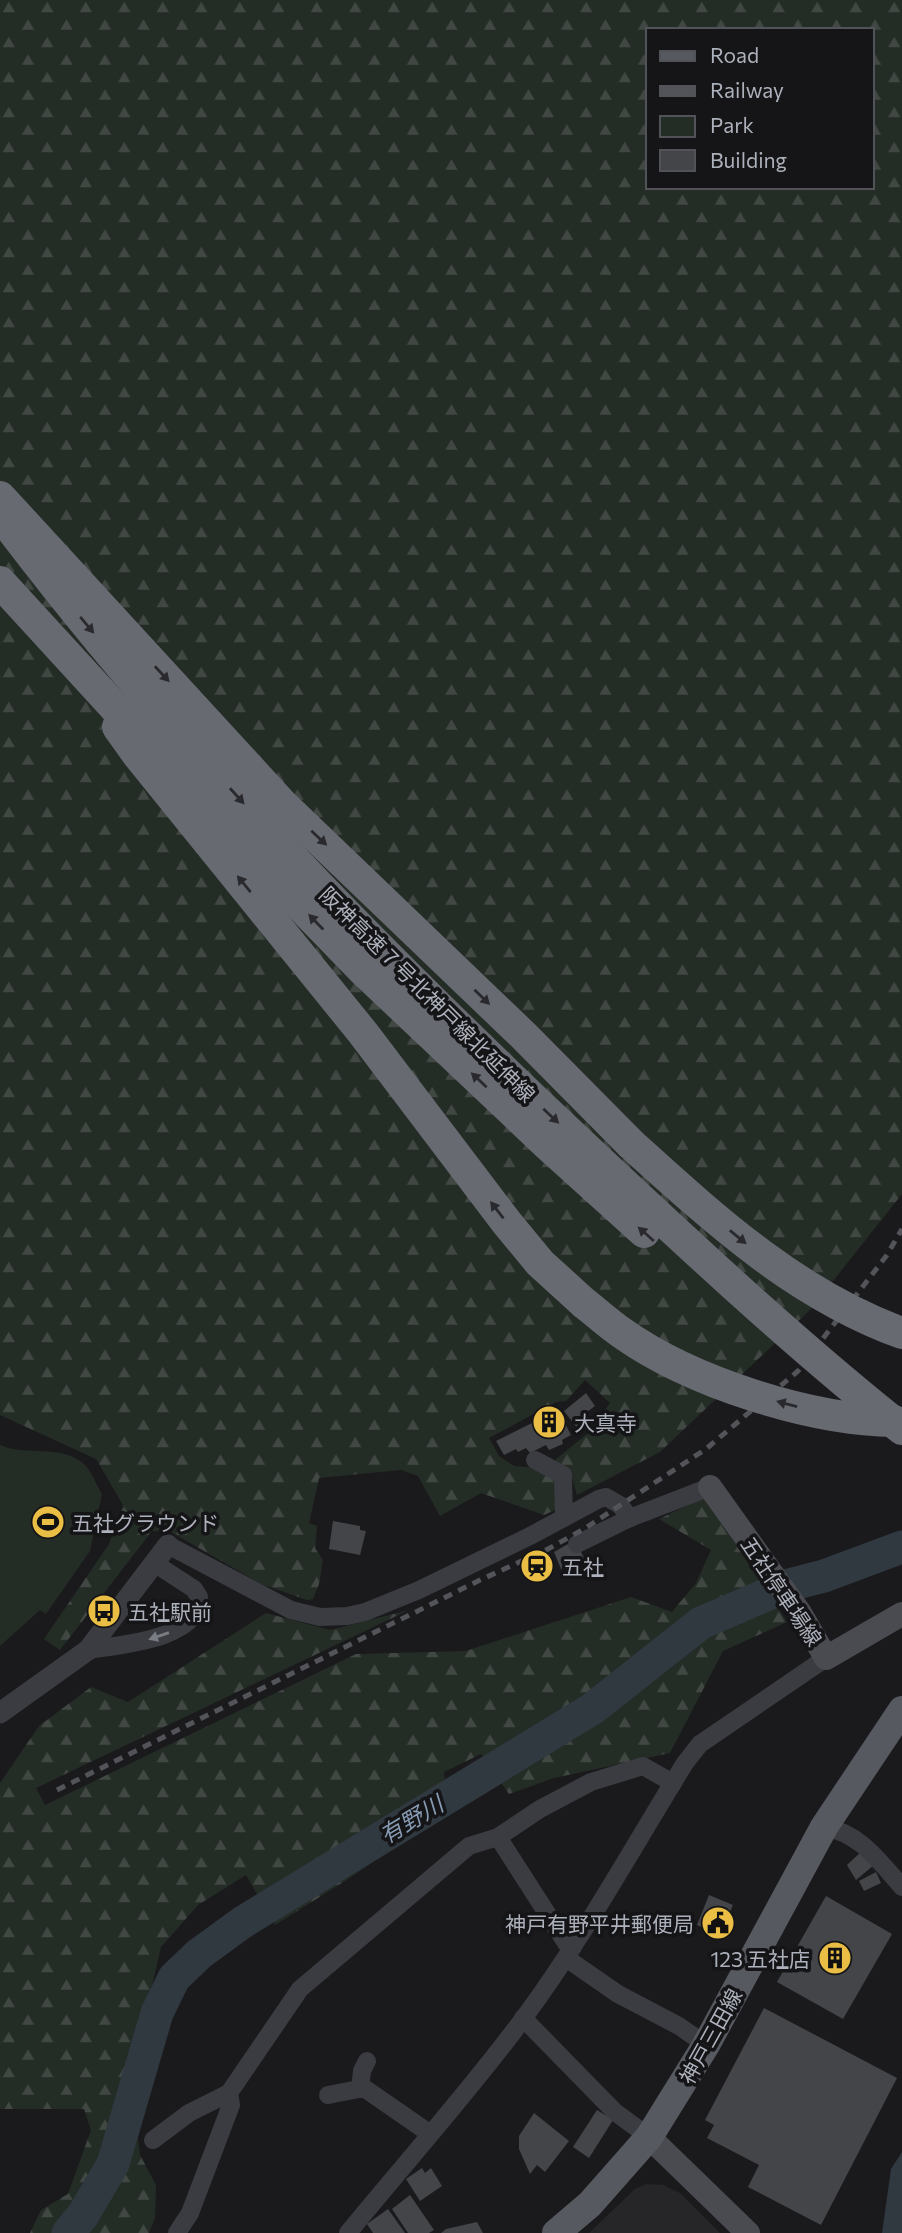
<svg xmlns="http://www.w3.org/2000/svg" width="902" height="2233" viewBox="0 0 902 2233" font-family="Commissioner,'Noto Sans JP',sans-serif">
<defs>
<pattern id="forest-firs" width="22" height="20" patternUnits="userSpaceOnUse" patternTransform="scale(1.75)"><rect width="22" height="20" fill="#242c26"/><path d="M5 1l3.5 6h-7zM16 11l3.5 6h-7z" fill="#414844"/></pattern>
</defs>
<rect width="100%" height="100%" fill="#1a1a1c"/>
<path fill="#262629" d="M647 2184 663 2185 680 2193 720 2233H589L635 2189Z"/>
<path fill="#242c26" d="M0 1445C27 1457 62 1443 85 1465 92 1472 97 1486 102 1494L90 1551 46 1614 40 1610 0 1646Z"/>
<g fill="url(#forest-firs)" fill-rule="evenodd">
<path d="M0 0H902V1194L810 1310 660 1452 577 1495 571 1474 555 1460 588 1433 610 1403 585 1380 566 1401 556 1402 489 1438 499 1456 514 1466 536 1468 555 1479 557 1509 544 1515 481 1493 440 1516 418 1476 401 1470 319 1478 309 1523 317 1526 315 1548 323 1560 319 1584 313 1599 307 1600 261 1584 171 1532 152 1531 60 1650 44 1639 109 1544 123 1505 96 1459 0 1415ZM648 30H872V187H648Z"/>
<path d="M705 1497 787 1622 723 1651 670 1753 554 1778 509 1794 481 1754 444 1772 448 1811 345 1881 275 1925 246 1875 198 1905 161 1947 144 2021 154 2063 136 2124 140 2155 156 2185 155 2218 149 2233H30L41 2210 68 2194 91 2130 84 2109H0V1783L39 1726 91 1687 128 1702 266 1613 330 1630 409 1610 36 1788 45 1805 356 1654 466 1651 631 1597 672 1612 696 1583 711 1550 659 1519Z"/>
</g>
<path fill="#303840" d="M902 2152V2233H882L891 2169Z"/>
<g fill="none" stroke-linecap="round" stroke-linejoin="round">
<path stroke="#303840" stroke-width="33" d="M68 2233 83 2215 113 2164 157 2013 174 1978 199 1954 243 1922 592 1709 701 1623 789 1585 824 1576 902 1547"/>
</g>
<g fill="#444549">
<path d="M586 1393 595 1406 587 1412 591 1419 578 1429 564 1411Z"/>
<path d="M558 1410 571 1435 562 1440 563 1444 549 1450 546 1445 530 1453 526 1448 518 1452 516 1449 504 1455 496 1441Z"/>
<path d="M333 1521 360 1526V1530L366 1531 360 1555 329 1549Z"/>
<path d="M575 1540 584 1558 561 1569 554 1552Z"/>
<path d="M862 1851 874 1865 856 1880 847 1865Z"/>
<path d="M876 1872 881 1883 864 1891 859 1881Z"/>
<path d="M709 1895 733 1905 720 1935 697 1925Z"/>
<path d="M826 1896 892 1934 843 2019 777 1982Z"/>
<path d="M764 2008 897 2078 821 2225 748 2187 759 2165 707 2138 714 2125 705 2120Z"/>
<path d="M597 2110 613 2120 589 2158 573 2147Z"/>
<path d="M534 2113 569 2141 545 2172 537 2165 530 2174 519 2149V2136Z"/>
<path d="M422 2168 425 2173 431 2168 442 2186 420 2201 406 2179Z"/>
<path d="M410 2195 434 2230 429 2233H408L392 2209Z"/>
<path d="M388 2209 405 2233H373L367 2224Z"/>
<path d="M477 2222 483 2233H441L446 2229Z"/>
</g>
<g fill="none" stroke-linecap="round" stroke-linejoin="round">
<g stroke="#3b3c41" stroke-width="18">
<path d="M535 1460 563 1475 564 1518"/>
<path d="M577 1544 630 1518"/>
<path d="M168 1545 291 1610 320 1617 347 1616 365 1612 419 1590 530 1536 599 1499 606 1497 620 1505 630 1518 710 1487"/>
<path d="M88 1650C118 1645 201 1640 199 1597L194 1589 154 1563"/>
<path d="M824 1827C860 1833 879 1861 902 1887"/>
<path d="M498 1837 566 1943 573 1947"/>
<path d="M566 1958 618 1994 679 2026 706 2045"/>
<path d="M523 2018 615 2112 649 2137"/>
<path d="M360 2089 362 2071 367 2061"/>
<path d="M328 2095 364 2088 429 2133"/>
<path d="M153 2140 189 2113 229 2093 300 1989 469 1846 498 1837 540 1809 591 1782 643 1766 673 1783"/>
<path d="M177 2233 190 2213 231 2105 229 2093"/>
<path d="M348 2233C406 2162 468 2093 523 2019 583 1938 632 1849 685 1763L700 1744 826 1658"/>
</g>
<path stroke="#3b3c41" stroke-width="21" d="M0 1713 88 1650 168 1545"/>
<g stroke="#494b51" stroke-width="24">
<path d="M710 1487 800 1613 826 1658 902 1614"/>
<path d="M649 2137 748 2233"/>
</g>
<path stroke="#575960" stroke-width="28" d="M556 2233 590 2204 649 2137 706 2045 824 1827 902 1710"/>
<g stroke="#686a72" stroke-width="32">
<path d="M0 497 282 804 525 1037 631 1144"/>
<path d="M118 727 138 755 363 1033 507 1223 540 1263 584 1303"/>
</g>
<path stroke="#52545a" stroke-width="5" stroke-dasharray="9 7" stroke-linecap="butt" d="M57 1790 478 1581 548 1549 584 1529 706 1449 798 1371 887 1255 902 1229"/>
<g stroke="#686a72" stroke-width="32">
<path d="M0 514C171 742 371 946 578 1141 684 1240 789 1339 902 1429"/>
<path d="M0 582 229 832 364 971 548 1145 644 1232"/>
<path d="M631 1144C714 1219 795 1294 902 1333"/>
<path d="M584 1303C597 1313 609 1324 622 1333 691 1382 810 1420 894 1421"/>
</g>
</g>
<defs><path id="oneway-solid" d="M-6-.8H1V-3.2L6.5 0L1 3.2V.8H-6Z" transform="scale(1.75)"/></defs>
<g fill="#2a2a2e">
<use href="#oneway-solid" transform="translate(87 625) rotate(50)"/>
<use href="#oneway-solid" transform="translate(162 674) rotate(47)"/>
<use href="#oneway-solid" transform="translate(237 796) rotate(48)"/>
<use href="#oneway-solid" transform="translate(319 838) rotate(43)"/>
<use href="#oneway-solid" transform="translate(244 884) rotate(-129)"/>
<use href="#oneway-solid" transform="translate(316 922) rotate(-134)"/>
<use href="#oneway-solid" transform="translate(482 997) rotate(44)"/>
<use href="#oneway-solid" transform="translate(479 1080) rotate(-137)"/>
<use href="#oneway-solid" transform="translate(551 1116) rotate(43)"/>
<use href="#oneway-solid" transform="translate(497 1210) rotate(-128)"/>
<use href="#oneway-solid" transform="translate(646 1234) rotate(-138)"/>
<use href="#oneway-solid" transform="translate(738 1237) rotate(39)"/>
<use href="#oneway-solid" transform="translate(787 1404) rotate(-165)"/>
</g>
<use fill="#7a7c84" href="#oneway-solid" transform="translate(159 1636) rotate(161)"/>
<defs>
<symbol id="building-disc" viewBox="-11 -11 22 22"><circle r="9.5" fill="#eabe44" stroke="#151517"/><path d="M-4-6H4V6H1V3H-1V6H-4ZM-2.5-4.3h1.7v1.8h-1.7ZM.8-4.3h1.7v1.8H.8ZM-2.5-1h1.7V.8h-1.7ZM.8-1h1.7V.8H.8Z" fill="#111"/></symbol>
<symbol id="stadium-disc" viewBox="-11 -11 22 22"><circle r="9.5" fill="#eabe44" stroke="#151517"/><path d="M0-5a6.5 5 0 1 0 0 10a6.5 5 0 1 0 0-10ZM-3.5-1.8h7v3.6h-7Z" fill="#111"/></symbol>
<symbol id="station-disc" viewBox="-11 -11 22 22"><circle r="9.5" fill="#eabe44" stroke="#151517"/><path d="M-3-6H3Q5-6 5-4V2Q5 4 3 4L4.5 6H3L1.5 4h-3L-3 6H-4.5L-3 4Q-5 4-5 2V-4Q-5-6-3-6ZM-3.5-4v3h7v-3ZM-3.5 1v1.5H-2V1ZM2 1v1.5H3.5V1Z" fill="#111"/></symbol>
<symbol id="bus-disc" viewBox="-11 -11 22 22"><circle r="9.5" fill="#eabe44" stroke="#151517"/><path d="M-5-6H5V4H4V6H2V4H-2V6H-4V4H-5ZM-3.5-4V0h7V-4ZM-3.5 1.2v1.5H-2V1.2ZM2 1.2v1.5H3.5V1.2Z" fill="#111"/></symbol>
<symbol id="civic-disc" viewBox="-11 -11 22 22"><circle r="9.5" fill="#eabe44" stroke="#151517"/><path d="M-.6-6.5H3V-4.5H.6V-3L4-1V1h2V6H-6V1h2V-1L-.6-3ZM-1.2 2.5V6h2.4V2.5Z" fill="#111"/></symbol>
</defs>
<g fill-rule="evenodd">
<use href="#building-disc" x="530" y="1403" width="38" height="38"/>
<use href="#stadium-disc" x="29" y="1503" width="38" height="38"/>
<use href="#station-disc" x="518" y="1547" width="38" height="38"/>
<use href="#bus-disc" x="85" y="1592" width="38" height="38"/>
<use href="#civic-disc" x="699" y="1904" width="38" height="38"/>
<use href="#building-disc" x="816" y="1939" width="38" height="38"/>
</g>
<g text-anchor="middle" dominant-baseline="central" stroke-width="7" stroke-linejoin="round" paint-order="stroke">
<g font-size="21" fill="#adb1bb" stroke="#151517">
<text transform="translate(428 994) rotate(45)">阪神高速７号北神戸線北延伸線</text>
<text transform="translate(782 1591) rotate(56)">五社停車場線</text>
<text transform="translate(710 2036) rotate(-61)">神戸三田線</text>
</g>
<g font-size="21" fill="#adb1bb" stroke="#151517" text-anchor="start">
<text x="574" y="1422">大真寺</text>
<text x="72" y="1522">五社グラウンド</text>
<text x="562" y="1566">五社</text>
<text x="128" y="1611">五社駅前</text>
<text x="694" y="1923" text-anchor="end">神戸有野平井郵便局</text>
<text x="810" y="1958" text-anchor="end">123 五社店</text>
</g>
<g font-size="23" font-style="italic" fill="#879cb4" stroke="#151517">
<text transform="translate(411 1819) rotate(-31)">有野川</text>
</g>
</g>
<rect x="646" y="28" width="228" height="161" fill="#151517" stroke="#525359" stroke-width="2"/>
<rect x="660" y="51" width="35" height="10" fill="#575960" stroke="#525359" stroke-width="2"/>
<text x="710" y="63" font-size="21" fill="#adb1bb">Road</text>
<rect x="660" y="86" width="35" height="10" fill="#52545a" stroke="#525359" stroke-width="2"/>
<text x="710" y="98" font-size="21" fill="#adb1bb">Railway</text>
<rect x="660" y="116" width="35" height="21" fill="#242c26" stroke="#525359" stroke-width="2"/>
<text x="710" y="133" font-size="21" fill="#adb1bb">Park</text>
<rect x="660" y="150" width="35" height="21" fill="#444549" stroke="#525359" stroke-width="2"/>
<text x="710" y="168" font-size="21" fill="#adb1bb">Building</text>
</svg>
